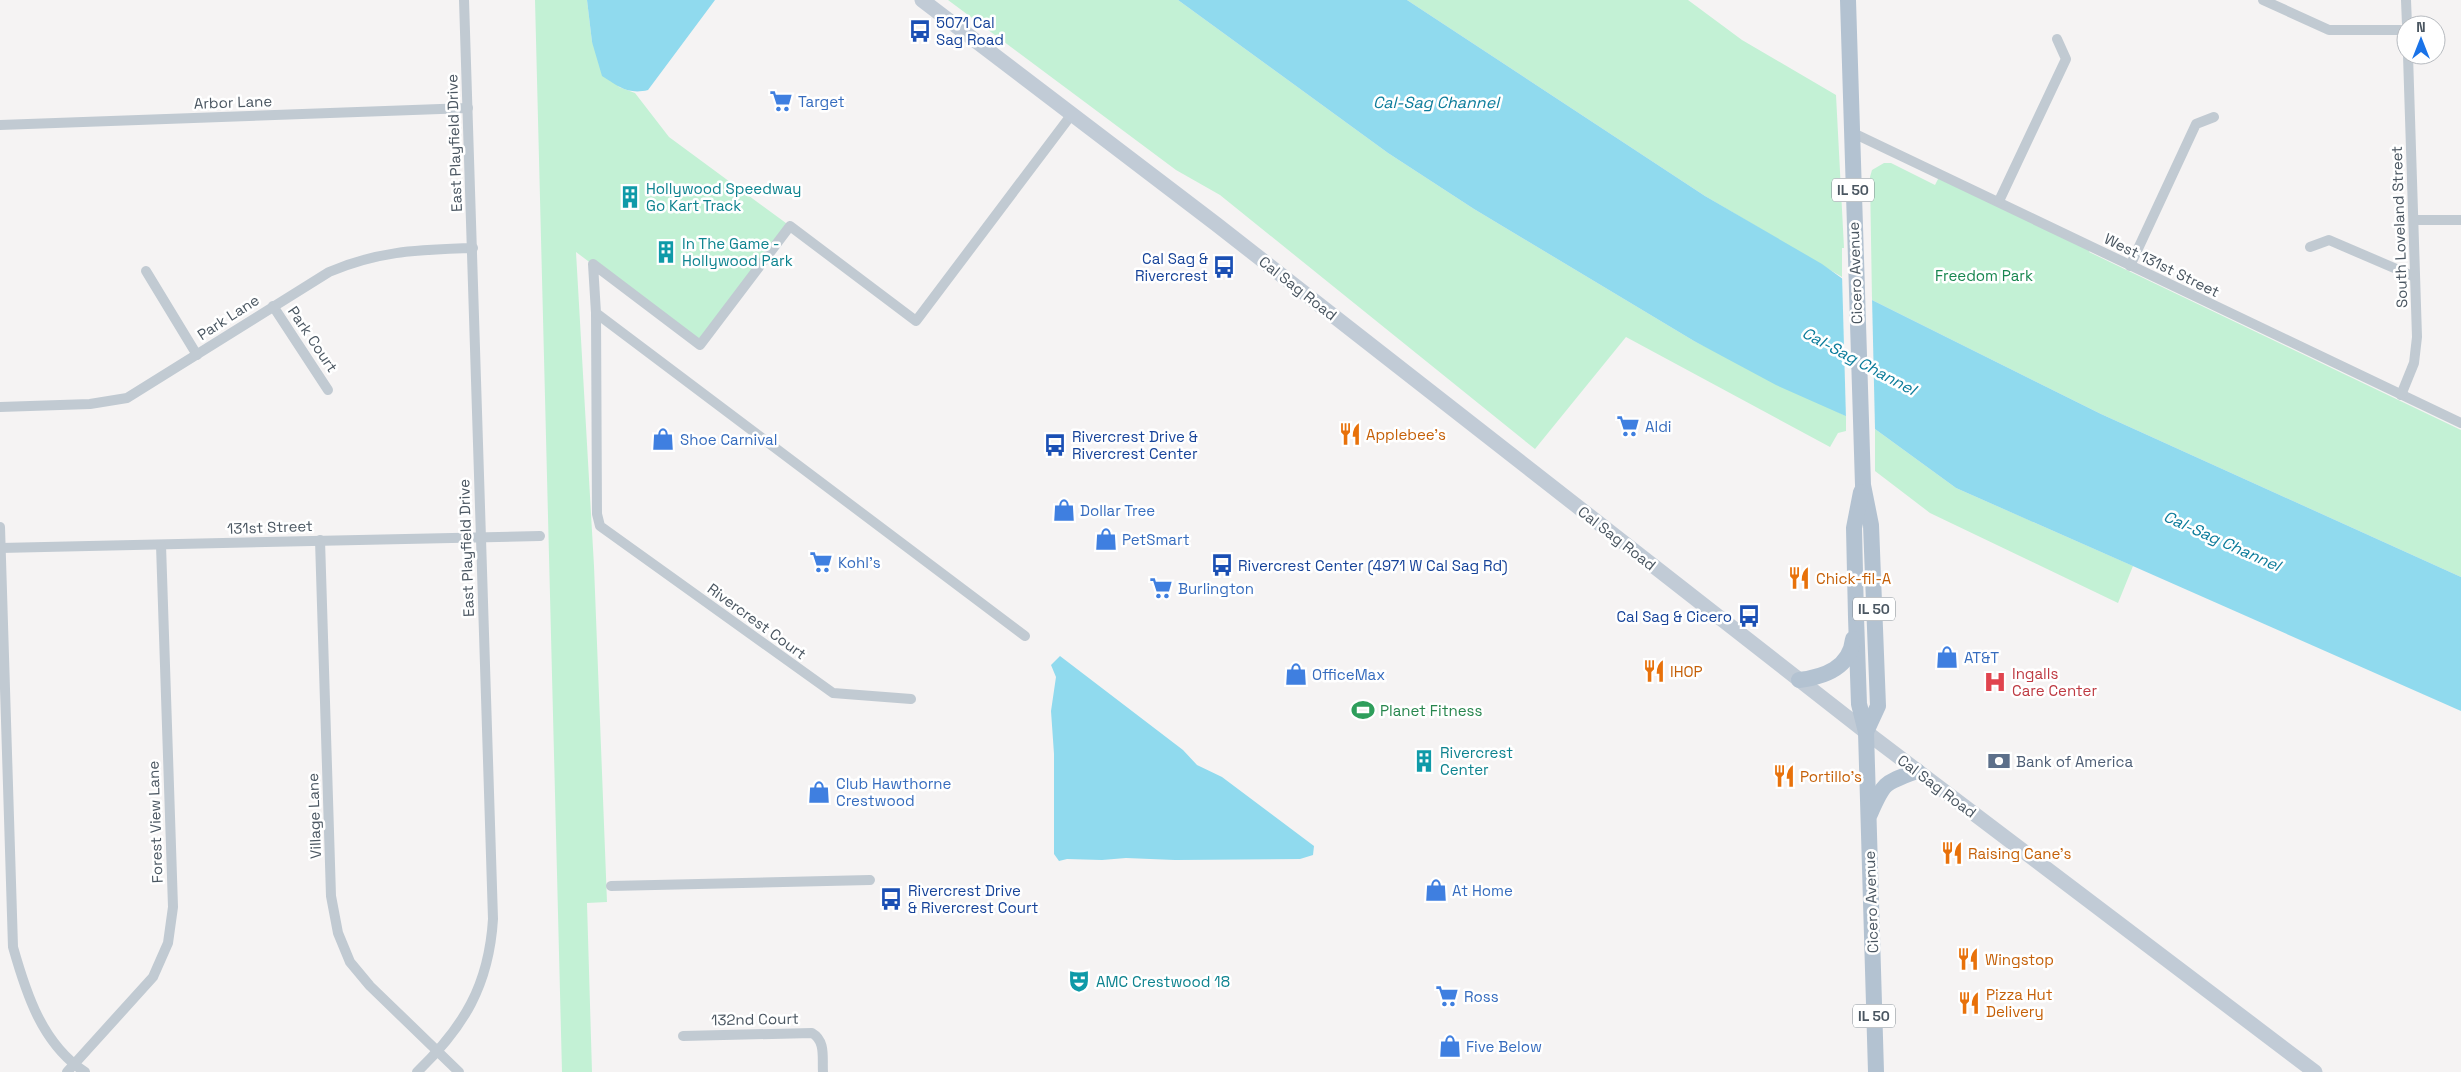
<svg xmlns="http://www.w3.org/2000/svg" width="2461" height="1072" viewBox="0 0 2461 1072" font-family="'Space Grotesk',sans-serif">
<rect width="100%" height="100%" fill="#f5f3f3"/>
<g fill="#c3f1d5">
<path d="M535 0H587L592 42 619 87 635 93 669 137 790 226 700 345 576 252 594 566 607 902 587 903 592 1072H562Z"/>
<path d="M948 0H1178L1388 153 1474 209 1694 341 1846 416V431L1838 433 1830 447 1626 337 1535 449 1220 195 1176 170Z"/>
<path d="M1407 0H1688L1742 40 1836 95 1844 248H1842V277L1705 196Z"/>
<path d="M1884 163H1891L1935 185 1940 175 2091 247 2089 252 2461 430V577L2101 414 1872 300 1870 177 1872 170Z"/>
<path d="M1875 429 1956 488 2133 566 2118 603 1930 513 1875 471Z"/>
</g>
<g fill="#90daee">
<path d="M587 0H715L648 90C628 95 618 86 602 76L592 42Z"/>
<path d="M1178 0H1407L1705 196 1822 264 1872 300 2101 414 2461 577V711L1956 488 1875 429 1776 385 1694 341 1474 209 1388 153Z"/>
<path d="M1060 656 1183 750 1197 765 1222 777 1314 846 1313 855 1300 859 1175 860 1126 858 1102 860 1067 859 1059 861 1054 854V754L1051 711 1056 677 1051 665Z"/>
</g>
<path fill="#f5f3f3" d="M1842 274 1872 297 1875 429 1870 430 1846 419Z"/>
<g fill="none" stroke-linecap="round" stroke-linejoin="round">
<g stroke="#c1cad2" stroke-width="10">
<path d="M2263 0 2329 30H2406"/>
<path d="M2406 0 2407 25"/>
<path d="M0 125 468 108"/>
<path d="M1851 132 2461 423"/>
<path d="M1999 201 2066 59 2057 39"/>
<path d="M2414 220H2461"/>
<path d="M2310 247 2329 240 2415 277"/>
<path d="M2130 266 2196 124 2214 117"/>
<path d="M146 271 197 355"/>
<path d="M273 306 328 390"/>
<path d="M596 313 597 514 600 526 833 693 911 699"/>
<path d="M2401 395 2414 363 2417 337 2408 55"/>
<path d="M0 407 90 404 127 398 329 272C381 250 419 250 473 248"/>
<path d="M0 527 13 947C26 993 42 1044 85 1072"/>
<path d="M320 540 331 896 338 933 350 962 370 986 459 1072"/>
<path d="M0 548 540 536"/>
<path d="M1025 636 596 313 593 264 700 345 790 226 916 321 1072 114"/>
<path d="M611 886 870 880"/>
<path d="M683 1036 812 1033C826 1041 822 1058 823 1072"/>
<path d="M67 1072 153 977 168 943 173 907 161 545"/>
<path d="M417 1072C464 1027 489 985 493 919L464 0"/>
</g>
<path stroke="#c1cbd6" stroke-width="15" d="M922 0 1216 224 1866 732 2315 1072"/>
<g stroke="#b3c2d1" stroke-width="16">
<path d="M1848 0 1863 485 1871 525 1878 706 1866 732"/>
<path d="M1861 492 1854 528 1856 617 1859 704 1866 732 1876 1072"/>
<path d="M1799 680C1824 677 1850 668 1853 639"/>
<path d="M1870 814C1884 782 1884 783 1917 771"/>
</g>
</g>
<defs>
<symbol id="bus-bare" viewBox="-9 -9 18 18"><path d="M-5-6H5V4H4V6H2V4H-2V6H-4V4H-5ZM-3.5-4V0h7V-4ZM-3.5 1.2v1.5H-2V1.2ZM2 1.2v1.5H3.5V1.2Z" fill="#1a4fb4" stroke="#fff" stroke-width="2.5" paint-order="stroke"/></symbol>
<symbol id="supermarket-bare" viewBox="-9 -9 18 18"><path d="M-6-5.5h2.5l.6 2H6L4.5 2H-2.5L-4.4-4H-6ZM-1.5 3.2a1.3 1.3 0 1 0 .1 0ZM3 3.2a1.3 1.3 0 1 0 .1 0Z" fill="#3f7fe0" stroke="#fff" stroke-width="2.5" paint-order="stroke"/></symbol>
<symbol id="building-bare" viewBox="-9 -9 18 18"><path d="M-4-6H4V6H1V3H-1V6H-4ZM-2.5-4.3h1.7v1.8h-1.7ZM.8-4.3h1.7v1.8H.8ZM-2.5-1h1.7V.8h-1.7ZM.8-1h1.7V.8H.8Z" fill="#0f9aa8" stroke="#fff" stroke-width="2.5" paint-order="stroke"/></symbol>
<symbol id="restaurant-bare" viewBox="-9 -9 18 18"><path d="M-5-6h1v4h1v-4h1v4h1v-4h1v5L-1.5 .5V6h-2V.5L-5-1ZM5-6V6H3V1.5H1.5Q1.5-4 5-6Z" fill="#e8710a" stroke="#fff" stroke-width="2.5" paint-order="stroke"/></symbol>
<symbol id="shop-bare" viewBox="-9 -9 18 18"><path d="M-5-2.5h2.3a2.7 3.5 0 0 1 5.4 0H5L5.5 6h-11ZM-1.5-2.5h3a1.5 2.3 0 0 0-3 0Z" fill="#3f7fe0" stroke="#fff" stroke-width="2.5" paint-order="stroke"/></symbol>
<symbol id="hospital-bare" viewBox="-9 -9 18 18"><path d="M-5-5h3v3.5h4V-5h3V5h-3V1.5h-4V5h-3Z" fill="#e0444e" stroke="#fff" stroke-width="2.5" paint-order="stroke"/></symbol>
<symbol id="stadium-bare" viewBox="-9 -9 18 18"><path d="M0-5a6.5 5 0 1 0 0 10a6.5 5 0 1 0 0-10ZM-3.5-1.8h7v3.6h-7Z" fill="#2e9e5b" stroke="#fff" stroke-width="2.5" paint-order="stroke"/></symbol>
<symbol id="bank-bare" viewBox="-9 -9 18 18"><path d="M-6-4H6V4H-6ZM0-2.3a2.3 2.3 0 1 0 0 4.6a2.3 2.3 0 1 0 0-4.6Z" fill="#5c6f8a" stroke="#fff" stroke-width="2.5" paint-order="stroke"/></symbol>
<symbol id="theatre-bare" viewBox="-9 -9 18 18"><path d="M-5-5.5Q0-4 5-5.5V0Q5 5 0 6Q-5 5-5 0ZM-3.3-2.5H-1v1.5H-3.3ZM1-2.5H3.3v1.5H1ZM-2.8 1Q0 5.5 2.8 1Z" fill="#0f9aa8" stroke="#fff" stroke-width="2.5" paint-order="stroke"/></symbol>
</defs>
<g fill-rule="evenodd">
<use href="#bus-bare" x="904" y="15" width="32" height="32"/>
<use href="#supermarket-bare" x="765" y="85" width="32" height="32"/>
<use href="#building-bare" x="614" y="181" width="32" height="32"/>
<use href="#building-bare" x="650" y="236" width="32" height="32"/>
<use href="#bus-bare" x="1208" y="251" width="32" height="32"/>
<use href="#supermarket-bare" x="1612" y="410" width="32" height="32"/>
<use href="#restaurant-bare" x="1334" y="418" width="32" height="32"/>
<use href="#shop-bare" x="647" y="423" width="32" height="32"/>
<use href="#bus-bare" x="1039" y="429" width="32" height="32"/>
<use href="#shop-bare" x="1048" y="494" width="32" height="32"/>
<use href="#shop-bare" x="1090" y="523" width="32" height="32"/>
<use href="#supermarket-bare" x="805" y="546" width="32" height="32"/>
<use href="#bus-bare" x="1206" y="549" width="32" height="32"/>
<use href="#restaurant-bare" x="1783" y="562" width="32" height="32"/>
<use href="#supermarket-bare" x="1145" y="572" width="32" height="32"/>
<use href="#bus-bare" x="1733" y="600" width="32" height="32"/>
<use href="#shop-bare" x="1931" y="641" width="32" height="32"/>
<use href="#restaurant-bare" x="1638" y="655" width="32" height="32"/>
<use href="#shop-bare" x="1280" y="658" width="32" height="32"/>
<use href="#hospital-bare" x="1979" y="666" width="32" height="32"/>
<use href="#stadium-bare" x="1347" y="694" width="32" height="32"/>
<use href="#building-bare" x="1408" y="745" width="32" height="32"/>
<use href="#bank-bare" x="1983" y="745" width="32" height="32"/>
<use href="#restaurant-bare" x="1768" y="760" width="32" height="32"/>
<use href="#shop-bare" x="803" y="776" width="32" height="32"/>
<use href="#restaurant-bare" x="1936" y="837" width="32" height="32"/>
<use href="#shop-bare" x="1420" y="874" width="32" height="32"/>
<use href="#bus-bare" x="875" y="883" width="32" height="32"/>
<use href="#restaurant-bare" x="1952" y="943" width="32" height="32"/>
<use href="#theatre-bare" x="1063" y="965" width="32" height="32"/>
<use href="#supermarket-bare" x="1431" y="980" width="32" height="32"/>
<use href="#restaurant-bare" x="1953" y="987" width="32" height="32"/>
<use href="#shop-bare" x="1434" y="1030" width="32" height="32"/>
</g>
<g text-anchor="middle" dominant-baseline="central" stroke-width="5" stroke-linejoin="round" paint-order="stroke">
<g fill="#fff" stroke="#808990" stroke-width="1">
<rect x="1832" y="178.5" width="42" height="23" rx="4"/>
<rect x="1853" y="597.5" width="42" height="23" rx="4"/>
<rect x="1853" y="1004.5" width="42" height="23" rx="4"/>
</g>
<g font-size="14" font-weight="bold" fill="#4a5661">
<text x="1853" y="190">IL 50</text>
<text x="1874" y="609">IL 50</text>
<text x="1874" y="1016">IL 50</text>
</g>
<g font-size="15" fill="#164399" stroke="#fff" text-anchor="start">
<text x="936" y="22">5071 Cal<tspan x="936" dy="17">Sag Road</tspan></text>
<text x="1208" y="258" text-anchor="end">Cal Sag &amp;<tspan x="1208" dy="17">Rivercrest</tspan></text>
<text x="1072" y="436">Rivercrest Drive &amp;<tspan x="1072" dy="17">Rivercrest Center</tspan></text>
<text x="1238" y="565">Rivercrest Center (4971 W Cal Sag Rd)</text>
<text x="1732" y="616" text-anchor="end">Cal Sag &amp; Cicero</text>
<text x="908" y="890">Rivercrest Drive<tspan x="908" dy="17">&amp; Rivercrest Court</tspan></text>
</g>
<g font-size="15" fill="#366cbe" stroke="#fff" text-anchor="start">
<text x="798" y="101">Target</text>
<text x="1645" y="426">Aldi</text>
<text x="680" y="439">Shoe Carnival</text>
<text x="1080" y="510">Dollar Tree</text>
<text x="1122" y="539">PetSmart</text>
<text x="838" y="562">Kohl's</text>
<text x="1178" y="588">Burlington</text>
<text x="1964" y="657">AT&amp;T</text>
<text x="1312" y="674">OfficeMax</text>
<text x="836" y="783">Club Hawthorne<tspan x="836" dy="17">Crestwood</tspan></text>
<text x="1452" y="890">At Home</text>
<text x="1464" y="996">Ross</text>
<text x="1466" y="1046">Five Below</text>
</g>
<g font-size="15" fill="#4a5661" stroke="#fff">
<text transform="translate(233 102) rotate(-2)">Arbor Lane</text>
<text transform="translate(454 143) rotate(-92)">East Playfield Drive</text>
<text transform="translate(2399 227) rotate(-92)">South Loveland Street</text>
<text transform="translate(2162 265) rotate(26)">West 131st Street</text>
<text transform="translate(1855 273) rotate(-92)">Cicero Avenue</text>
<text transform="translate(1298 288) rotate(38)">Cal Sag Road</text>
<text transform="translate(228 317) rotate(-33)">Park Lane</text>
<text transform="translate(313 339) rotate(56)">Park Court</text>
<text transform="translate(270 527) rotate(-2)">131st Street</text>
<text transform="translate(1617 538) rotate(38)">Cal Sag Road</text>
<text transform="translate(466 548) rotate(-92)">East Playfield Drive</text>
<text transform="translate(757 621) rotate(36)">Rivercrest Court</text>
<text transform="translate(1937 786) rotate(37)">Cal Sag Road</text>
<text transform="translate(314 816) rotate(-92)">Village Lane</text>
<text transform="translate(155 822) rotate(-92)">Forest View Lane</text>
<text transform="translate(1871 902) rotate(-92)">Cicero Avenue</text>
<text transform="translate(755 1019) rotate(-1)">132nd Court</text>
</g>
<g font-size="15" fill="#0d838f" stroke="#fff" text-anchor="start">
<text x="646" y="188">Hollywood Speedway<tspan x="646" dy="17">Go Kart Track</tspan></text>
<text x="682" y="243">In The Game -<tspan x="682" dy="17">Hollywood Park</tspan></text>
<text x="1440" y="752">Rivercrest<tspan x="1440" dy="17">Center</tspan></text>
<text x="1096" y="981">AMC Crestwood 18</text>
</g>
<g font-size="15" fill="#17864f" stroke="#fff">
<text x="1984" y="275">Freedom Park</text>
</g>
<g font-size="15" fill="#c56008" stroke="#fff" text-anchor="start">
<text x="1366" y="434">Applebee's</text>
<text x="1816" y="578">Chick-fil-A</text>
<text x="1670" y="671">IHOP</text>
<text x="1800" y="776">Portillo's</text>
<text x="1968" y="853">Raising Cane's</text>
<text x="1985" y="959">Wingstop</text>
<text x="1986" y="994">Pizza Hut<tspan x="1986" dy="17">Delivery</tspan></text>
</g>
<g font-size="15" fill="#be3a42" stroke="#fff" text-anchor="start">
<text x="2012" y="673">Ingalls<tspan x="2012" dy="17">Care Center</tspan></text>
</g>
<g font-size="15" fill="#27864d" stroke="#fff" text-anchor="start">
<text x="1380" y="710">Planet Fitness</text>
</g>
<g font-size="15" fill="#4e5e75" stroke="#fff" text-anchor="start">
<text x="2016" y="761">Bank of America</text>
</g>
<g font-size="16" font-style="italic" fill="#0c7c9b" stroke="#fff">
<text x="1436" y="102">Cal-Sag Channel</text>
<text transform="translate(1859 361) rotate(28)">Cal-Sag Channel</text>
<text transform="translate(2222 541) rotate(24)">Cal-Sag Channel</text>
</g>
</g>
<g transform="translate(2421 40)"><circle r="24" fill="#ffffff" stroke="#b7bbc0"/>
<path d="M0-4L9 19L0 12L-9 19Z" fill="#1a73e8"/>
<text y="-8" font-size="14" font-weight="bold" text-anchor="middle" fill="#4a5661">N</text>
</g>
</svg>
